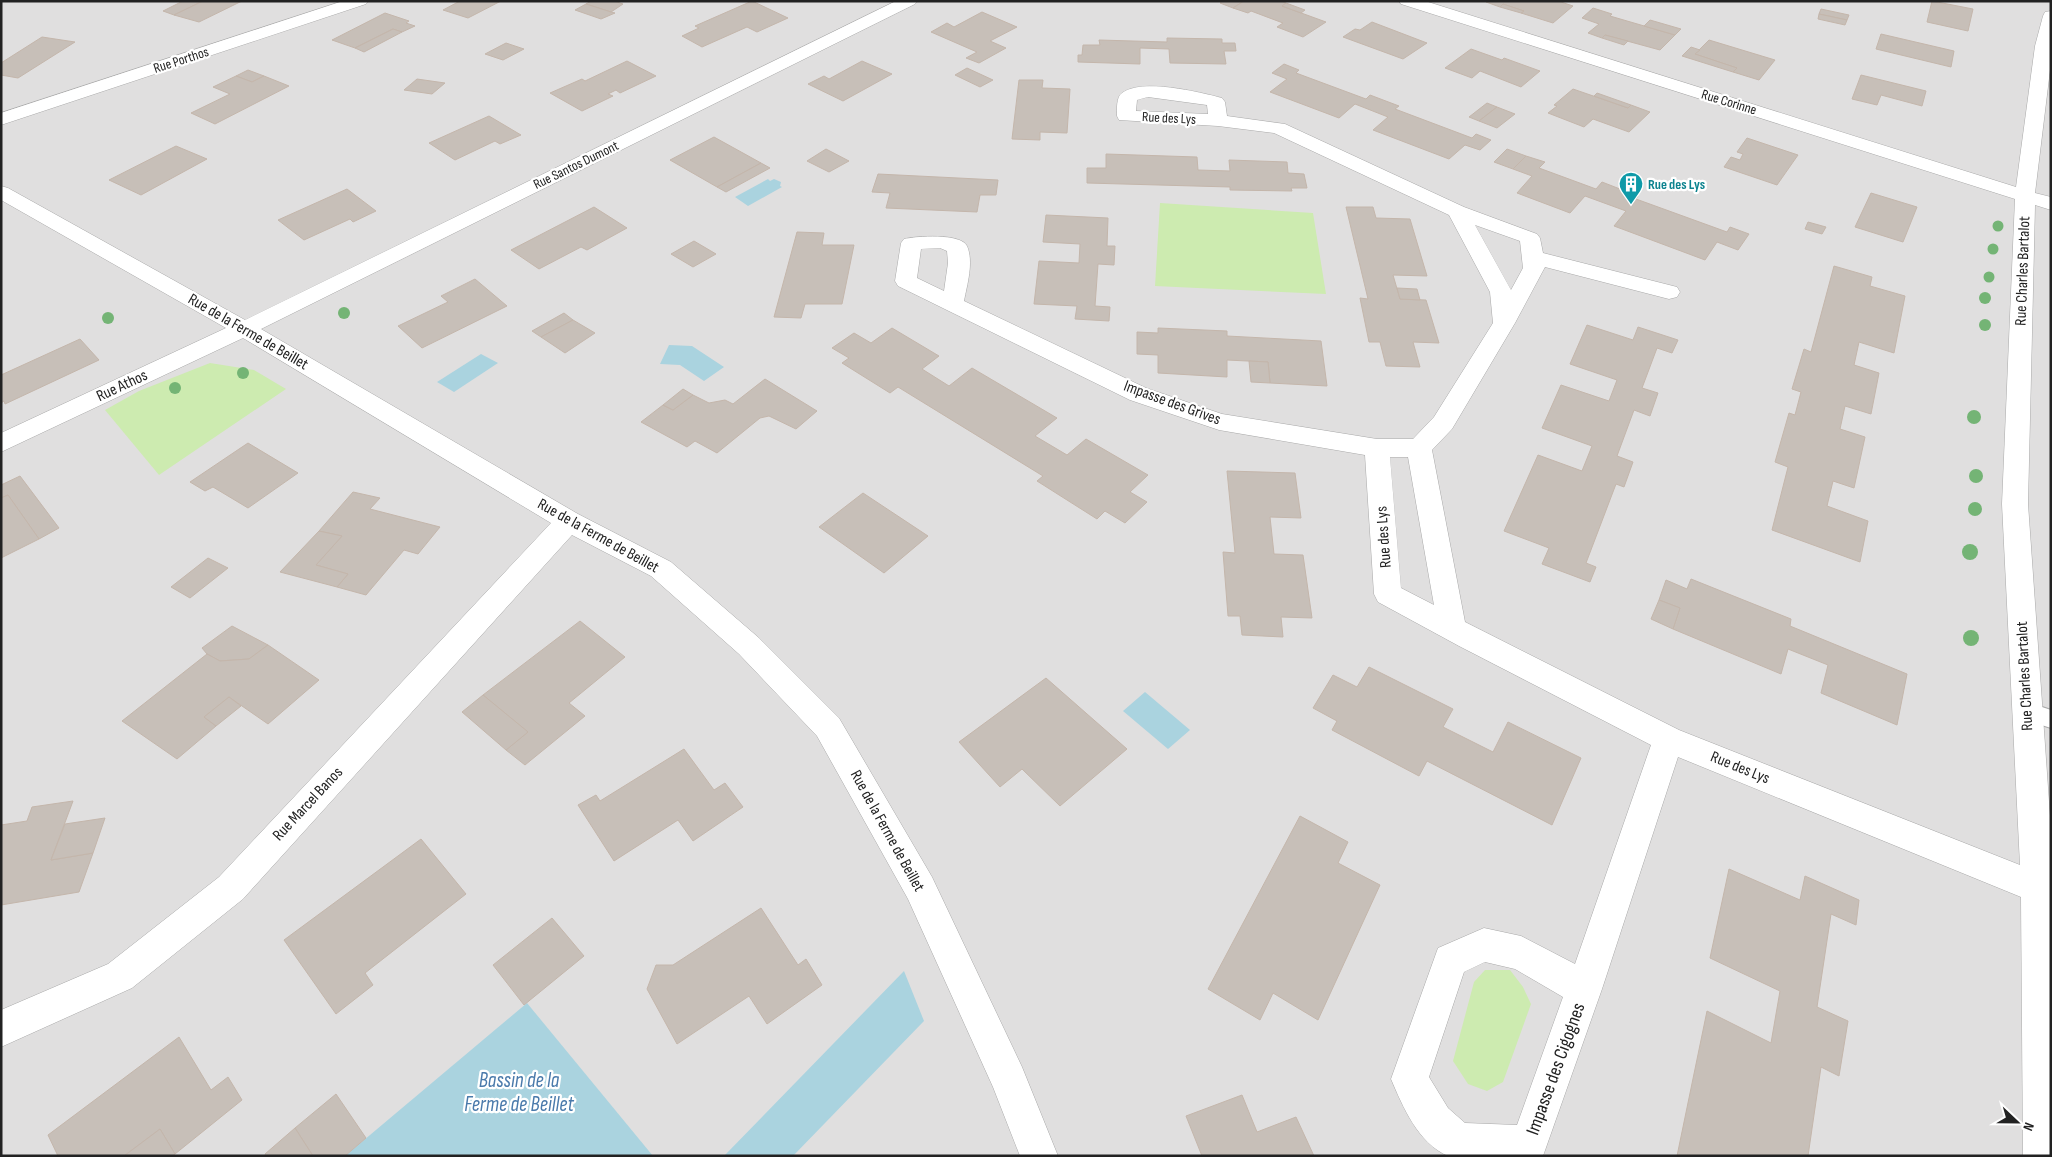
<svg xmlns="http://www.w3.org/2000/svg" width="2052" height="1157" viewBox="0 0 2052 1157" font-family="'Sofia Sans Condensed',sans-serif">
<rect width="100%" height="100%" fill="#f2efe9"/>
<rect fill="#e0dfdf" x="1" y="1" width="2050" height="1155"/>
<g fill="#cdebb0">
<path d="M1160 203 1313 213 1326 294 1155 286Z"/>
<path d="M210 363 254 370 286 389 159 475 105 410 139 391Z"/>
<path d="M1485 970H1510L1523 987 1531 1004 1503 1082 1487 1091 1468 1084 1453 1061 1474 982Z"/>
</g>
<g fill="#aad3df">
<path d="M768 179 770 181 774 179 781 182 780 186 782 187 748 206 735 197Z"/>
<path d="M669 345 692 346 724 367 704 381 680 365 660 364Z"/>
<path d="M481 354 498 363 454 392 437 382Z"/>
<path d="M1145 692 1190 730 1168 749 1123 711Z"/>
<path d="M904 971 924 1021 793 1156H724Z"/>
<path d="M527 1003 653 1156H345Z"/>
</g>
<g fill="#c7bfb8" stroke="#c4b6ab">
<path d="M183 1H203L174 15 163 11Z"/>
<path d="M203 1H242L199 22 174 15Z"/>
<path d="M460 1H501L468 18 443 10Z"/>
<path d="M591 1H614L623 4 611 12 586 4Z"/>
<path d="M752 1 788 18 757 32 747 27 702 47 682 36 699 28 695 26Z"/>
<path d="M1223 1H1244L1233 8 1220 3Z"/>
<path d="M1244 1H1281L1286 3 1282 6 1326 22 1303 37 1277 27 1283 23 1251 11 1248 13 1233 8Z"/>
<path d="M1488 1H1558L1573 6 1553 23 1521 13 1524 11 1503 4 1500 7 1486 2Z"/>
<path d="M1932 1 1973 9 1968 31 1927 22Z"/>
<path d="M1286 3 1305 10 1301 13 1282 6Z"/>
<path d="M586 4 611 12 615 13 601 19 575 10Z"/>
<path d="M1503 4 1524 11 1521 13 1500 7Z"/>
<path d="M1593 8 1612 14 1610 16 1675 35 1660 50 1605 35 1602 38 1588 33 1599 24 1582 18Z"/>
<path d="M1821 9 1849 15 1847 20 1819 14Z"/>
<path d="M982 12 1017 27 990 41 1006 48 979 63 966 58 977 52 931 32 947 23 954 27Z"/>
<path d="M385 13 409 21 406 23 415 26 402 32 393 29 355 48 332 40Z"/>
<path d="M1819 14 1847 20 1845 25 1818 19Z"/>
<path d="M1650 20 1681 29 1675 35 1644 26Z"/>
<path d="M1372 22 1427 43 1403 59 1343 37 1355 29 1360 30Z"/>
<path d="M393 29 402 32 364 52 355 48Z"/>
<path d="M1881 34 1954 51 1951 67 1876 49Z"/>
<path d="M1605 35 1628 41 1624 45 1602 38Z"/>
<path d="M42 37 75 42 18 78 1 75V63Z"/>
<path d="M1167 38 1222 39V43H1235L1236 51H1224L1226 64 1170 63 1169 49 1140 48V64L1078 62V55H1082L1083 45H1100L1099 40 1167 42Z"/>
<path d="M1709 40 1775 60 1759 80 1733 72 1737 68 1695 54Z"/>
<path d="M506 43 524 49 503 60 485 54Z"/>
<path d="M1691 47 1700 50 1695 54 1737 68 1733 72 1682 56Z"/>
<path d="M1471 49 1502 60 1504 58 1540 71 1521 87 1480 71 1472 78 1445 68Z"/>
<path d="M627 61 656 76 620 93 616 90 608 94 613 96 582 111 550 93 582 79 585 81Z"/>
<path d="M862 61 892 74 843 101 808 84 824 76 829 79Z"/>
<path d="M1284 64 1299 70 1296 73 1366 99 1370 95 1399 106 1395 109 1472 138 1476 134 1491 140 1480 150 1465 145 1449 159 1373 130 1388 117 1355 104 1339 118 1270 92 1287 79 1272 73Z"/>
<path d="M967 68 993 80 980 87 955 75Z"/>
<path d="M248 70 264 76 252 82 236 76Z"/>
<path d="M1861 75 1926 91 1922 106 1881 95 1877 105 1852 99Z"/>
<path d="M236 76 252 82 264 76 289 86 215 124 191 113 230 94 213 87Z"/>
<path d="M417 79 445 83 432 94 404 90Z"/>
<path d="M1019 80H1043L1042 88 1070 89 1067 133 1040 132V140L1012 139Z"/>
<path d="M1573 89 1628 108 1631 105 1650 112 1629 132 1593 119 1584 127 1548 113 1557 106 1554 105Z"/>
<path d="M1597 93 1631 105 1628 108 1594 96Z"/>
<path d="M1487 103 1497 107 1479 121 1469 117Z"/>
<path d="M1497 107 1515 114 1497 128 1479 121Z"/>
<path d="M489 116 521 135 500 144 495 141 455 160 429 143Z"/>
<path d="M714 137 761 163 717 187 670 160Z"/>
<path d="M1747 138 1798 155 1777 185 1724 167 1731 157 1740 160 1743 154 1737 152Z"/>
<path d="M176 146 207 159 141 195 109 180Z"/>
<path d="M826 149 849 161 829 172 807 161Z"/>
<path d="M1507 149 1526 156 1513 169 1494 162Z"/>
<path d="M1106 154 1197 157 1198 170 1230 171 1229 160 1287 162 1288 173 1304 174 1307 188H1291L1292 191 1230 190V187L1087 183V168H1106Z"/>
<path d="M1526 156 1545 162 1539 168 1596 189 1602 182 1638 196 1636 199 1727 232 1730 227 1749 234 1738 250 1717 242 1705 260 1614 226 1626 211 1585 196 1570 213 1517 193 1532 176 1513 169Z"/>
<path d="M761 163 770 168 726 192 717 187Z"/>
<path d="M878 174 998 180 996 195H980L977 212 886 208 890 193 872 192Z"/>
<path d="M347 189 376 211 353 222 350 219 304 240 278 220Z"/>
<path d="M1871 193 1917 207 1903 242 1855 227Z"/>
<path d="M594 207 627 228 587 250 581 247 539 269 511 250Z"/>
<path d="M1346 207H1373L1376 218 1410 219 1427 276 1393 275 1400 299 1426 300 1439 343 1413 342 1420 367 1386 366 1380 342H1369L1360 298 1368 299Z"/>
<path d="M1046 215 1108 218 1107 246H1115L1114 265 1098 264 1095 306 1110 307 1109 321 1075 319 1077 306 1034 304 1039 261 1079 263 1080 244 1043 242Z"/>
<path d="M1808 222 1826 227 1822 234 1805 229Z"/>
<path d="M797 232 824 233 822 245H854L842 304H805L801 318 774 317Z"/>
<path d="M694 241 716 254 693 267 671 254Z"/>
<path d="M1834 266 1872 277 1870 286 1905 296 1894 353 1859 342 1854 365 1879 373 1871 414 1845 406 1840 429 1865 437 1854 488 1833 481 1827 506 1868 521 1860 562 1772 530 1788 467 1775 462 1789 413 1795 415 1801 392 1792 389 1804 349 1811 352Z"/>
<path d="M475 279 507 306 422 348 398 326 448 302 441 296Z"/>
<path d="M1397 288 1417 289 1420 300 1400 299Z"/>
<path d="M564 313 573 320 541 337 532 331Z"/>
<path d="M573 320 595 333 565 353 541 337Z"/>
<path d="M1587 325 1633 340 1638 327 1678 340 1672 353 1657 348 1642 388 1658 393 1650 416 1634 410 1617 456 1633 462 1624 487 1616 484 1586 563 1596 567 1590 582 1542 564 1549 548 1504 531 1538 455 1582 471 1592 446 1542 428 1561 385 1609 401 1617 380 1570 364Z"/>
<path d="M892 328 939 356 922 369 949 386 972 368 1057 418 1035 436 1067 455 1086 439 1148 475 1130 492 1147 502 1125 523 1105 511 1097 519 1037 481 1043 476 898 387 890 393 842 363 849 358 832 348 854 333 871 343Z"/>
<path d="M1158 328 1227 331V336L1321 341 1327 386 1270 383 1268 362 1227 360V377L1158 373V355L1137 354V332L1158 333Z"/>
<path d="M80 339 99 360 5 404 4 401 1 403V375Z"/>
<path d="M1249 361 1268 362 1270 383 1251 382Z"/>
<path d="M765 379 817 411 796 429 769 416 760 418 717 453 695 441 687 447 641 422 663 405 673 410 693 395 709 403 725 400 733 404Z"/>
<path d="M683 389 693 395 673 410 663 405Z"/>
<path d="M248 443 298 473 248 508 213 487 205 491 190 482Z"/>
<path d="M1227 471 1295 473 1301 518 1270 517 1274 554 1303 555 1312 618 1281 617 1283 637 1242 635 1240 616H1228L1223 552 1235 553Z"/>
<path d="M20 476 59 528 39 539 8 495 1 498V485Z"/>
<path d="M353 492 380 498 370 509 440 527 418 554 404 550 366 595 337 587 348 574 316 565 342 536 319 531Z"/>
<path d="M863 493 928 536 884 573 819 527Z"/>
<path d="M8 495 39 539 1 558V498Z"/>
<path d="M319 531 342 536 316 565 348 574 337 587 280 572Z"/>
<path d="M208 558 228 568 190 598 171 587Z"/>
<path d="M1691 579 1791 619 1790 626 1907 674 1897 725 1821 693 1828 665 1788 649 1781 674 1673 629 1680 608 1659 600 1666 580 1687 589Z"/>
<path d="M1659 600 1680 608 1673 629 1651 619Z"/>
<path d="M580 621 625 657 569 703 585 716 525 765 506 750 528 732 483 695Z"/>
<path d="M232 626 268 645 249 659 220 661 207 654 202 648Z"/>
<path d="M268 645 319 680 268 724 229 697 204 717 216 726 177 759 122 721 207 654 220 661 249 659Z"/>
<path d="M1369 667 1453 709 1443 727 1493 752 1508 722 1581 758 1552 825 1427 761 1419 776 1332 730 1337 721 1313 708 1333 675 1357 687Z"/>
<path d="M1046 678 1127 749 1060 806 1022 769 1000 787 959 742Z"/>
<path d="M483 695 528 732 506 750 462 712Z"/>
<path d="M229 697 241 706 216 726 204 717Z"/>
<path d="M684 749 714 790 725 783 743 807 693 841 678 820 614 861 578 805 596 795 600 801Z"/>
<path d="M73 801 51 860 93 853 79 892 1 905V825L27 821 32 807Z"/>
<path d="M1300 816 1348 842 1338 863 1380 885 1318 1020 1273 993 1260 1020 1208 989Z"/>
<path d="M105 818 93 853 51 860 65 824Z"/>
<path d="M421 839 466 894 365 973 373 985 336 1014 284 940Z"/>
<path d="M1729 869 1800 900 1805 876 1859 900 1856 925 1831 914 1817 1007 1848 1021 1839 1076 1821 1067 1808 1156H1677L1707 1011 1771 1043 1780 991 1710 958Z"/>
<path d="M761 908 798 965 806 959 822 985 767 1024 749 996 677 1044 647 989 656 965H673Z"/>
<path d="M552 918 584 956 524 1005 493 965Z"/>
<path d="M179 1037 211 1090 228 1077 242 1100 175 1154 160 1129 124 1156H58L48 1135Z"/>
<path d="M336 1094 366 1138 345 1156H313L295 1128Z"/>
<path d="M1242 1095 1257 1132 1296 1117 1314 1156H1202L1186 1116Z"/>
<path d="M295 1128 313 1156H266L265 1154Z"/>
<path d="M160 1129 175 1154 172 1156H124Z"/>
</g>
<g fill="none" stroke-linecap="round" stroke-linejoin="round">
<defs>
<path id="service" d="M2027 702 2051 710V728L2019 718 2016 711 2019 704Z"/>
<g id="minor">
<path d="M343 1H368L366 4 1 125V113Z"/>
<path d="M896 1H917L915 4 261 329 578 514 671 562 759 638 839 718 932 877 1022 1067 1058 1156H1020L993 1087 908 899 817 736 739 654 651 576 572 535 243 899 132 988 1 1047V1010L108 964 219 877 551 523 243 338 1 452V433L226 328 1 200V186L8 188 245 320Z"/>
<path d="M1399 1H1425L2016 187 2035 46 2043 16 2045 12 2051 11V62L2035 193 2051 197V210L2035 205 2028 504 2051 830V1156H2023L2021 897 1678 757 1602 989 1543 1156H1448C1418 1143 1403 1107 1391 1079L1438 948 1484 928 1521 936 1575 964 1651 745 1459 646 1378 602 1374 594 1365 455 1219 430 1130 400 898 286 895 281 901 243 904 239C916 236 961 233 967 246 974 262 967 285 964 301L1146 388 1222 414 1377 439H1413L1434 417 1493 323 1490 292 1449 215 1274 133 1218 126 1119 120 1117 116C1117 110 1116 97 1122 93 1142 78 1199 92 1222 98L1225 102 1227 116 1285 124 1464 207 1537 234 1540 238 1543 253 1677 287 1680 292 1677 297 1669 299 1545 267 1515 323 1452 429 1432 450 1465 622 1679 730 2020 865 2002 504 2015 199 1401 4ZM1148 97 1207 105 1208 114 1136 111 1137 100ZM1475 225 1520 241 1523 268 1511 290ZM940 248 947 251 948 263 944 291 917 278 921 249ZM1390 457H1408L1434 605 1401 588ZM1485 962 1515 969 1563 997 1517 1125 1465 1123 1448 1108 1429 1077 1464 972Z"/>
</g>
</defs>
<use href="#service" stroke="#a9a9a9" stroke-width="2"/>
<use href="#minor" stroke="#a9a9a9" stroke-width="1"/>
<use href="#service" fill="#fff" fill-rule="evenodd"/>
<use href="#minor" fill="#fff" fill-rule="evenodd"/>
</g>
<g fill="#74b475">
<circle cx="1998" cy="226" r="5.5"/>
<circle cx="1993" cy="249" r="5.5"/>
<circle cx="1989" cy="277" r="5.5"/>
<circle cx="1985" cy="298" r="6"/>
<circle cx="344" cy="313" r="6"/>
<circle cx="108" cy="318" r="6"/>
<circle cx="1985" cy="325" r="6"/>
<circle cx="243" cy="373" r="6"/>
<circle cx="175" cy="388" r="6"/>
<circle cx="1974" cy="417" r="7"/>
<circle cx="1976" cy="476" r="7"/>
<circle cx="1975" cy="509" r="7"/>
<circle cx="1970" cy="552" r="8"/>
<circle cx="1971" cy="638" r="8"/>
</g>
<defs>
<symbol id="building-pin" viewBox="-11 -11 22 30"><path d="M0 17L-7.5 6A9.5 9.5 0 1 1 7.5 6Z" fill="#0f9aa8" stroke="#fff"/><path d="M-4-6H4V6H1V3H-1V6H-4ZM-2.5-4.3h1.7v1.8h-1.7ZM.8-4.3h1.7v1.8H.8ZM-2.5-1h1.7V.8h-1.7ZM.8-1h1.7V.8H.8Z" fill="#fff"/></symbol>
</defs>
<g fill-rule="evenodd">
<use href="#building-pin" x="1617" y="170" width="28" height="38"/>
</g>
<g text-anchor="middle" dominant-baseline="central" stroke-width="4.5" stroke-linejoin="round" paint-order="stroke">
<g font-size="14" fill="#222" stroke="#fff">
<text transform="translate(181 60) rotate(-18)">Rue Porthos</text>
<text transform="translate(1729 102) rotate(17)">Rue Corinne</text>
<text transform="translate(1169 118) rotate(3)">Rue des Lys</text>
<text transform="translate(576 165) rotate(-26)">Rue Santos Dumont</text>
</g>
<g font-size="14" font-weight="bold" fill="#0d838f" stroke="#fff" text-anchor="start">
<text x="1648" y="184">Rue des Lys</text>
</g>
<g font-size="16" fill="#222" stroke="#fff">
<text transform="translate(2023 271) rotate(-88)">Rue Charles Bartalot</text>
<text transform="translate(248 332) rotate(30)">Rue de la Ferme de Beillet</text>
<text transform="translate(122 386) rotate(-25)">Rue Athos</text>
<text transform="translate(1172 403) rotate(20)">Impasse des Grives</text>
<text transform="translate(598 536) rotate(29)">Rue de la Ferme de Beillet</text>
<text transform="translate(1384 537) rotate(-94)">Rue des Lys</text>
<text transform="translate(2025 676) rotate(-93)">Rue Charles Bartalot</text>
<text transform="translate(1740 768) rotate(22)">Rue des Lys</text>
<text transform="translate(308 804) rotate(-47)">Rue Marcel Banos</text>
<text transform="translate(887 831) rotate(61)">Rue de la Ferme de Beillet</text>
</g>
<g font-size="19" fill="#222" stroke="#fff">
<text transform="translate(1556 1069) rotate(-70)">Impasse des Cigognes</text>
</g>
<g font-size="21" font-style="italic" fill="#4a7aab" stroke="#fff">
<text x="519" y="1080">Bassin de la<tspan x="519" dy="24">Ferme de Beillet</tspan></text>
</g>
</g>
<rect width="2052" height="1157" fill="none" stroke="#222222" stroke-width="5"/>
<g transform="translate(2017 1122) rotate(112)" stroke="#ffffff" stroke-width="4" paint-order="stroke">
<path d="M0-4L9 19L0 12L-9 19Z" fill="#222222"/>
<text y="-8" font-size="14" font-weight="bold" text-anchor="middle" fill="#222222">N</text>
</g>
</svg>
